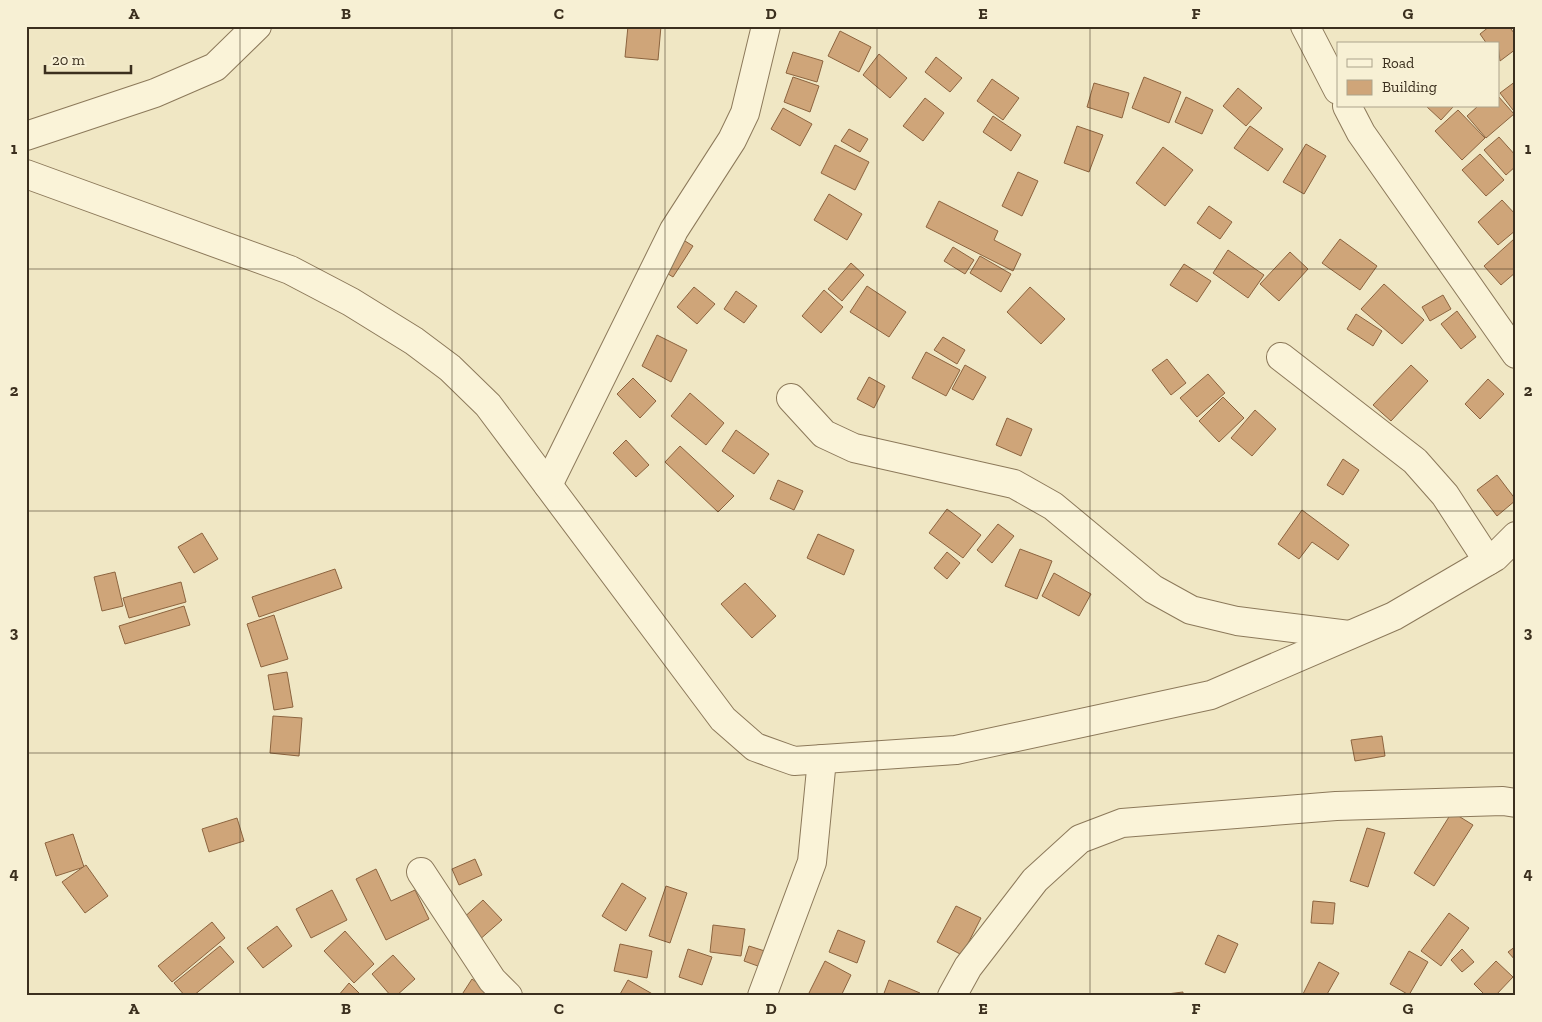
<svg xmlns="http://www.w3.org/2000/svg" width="1542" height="1022" viewBox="0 0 1542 1022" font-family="'Zilla Slab',serif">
<rect width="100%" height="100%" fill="#f0e7c4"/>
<g fill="#cfa579" stroke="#8c643f">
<path d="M628 26H661L658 60 625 57Z"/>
<path d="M1490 26H1509L1516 36V49L1500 61 1498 44H1487L1480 34Z"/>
<path d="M840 31 871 47 859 72 828 56Z"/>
<path d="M793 52 823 61 817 82 786 73Z"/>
<path d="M879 54 907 78 890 98 863 75Z"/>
<path d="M936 57 962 78 950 92 925 72Z"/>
<path d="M793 77 819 86 810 112 784 102Z"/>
<path d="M1144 77 1181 92 1169 123 1132 108Z"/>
<path d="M992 79 1019 98 1003 120 977 101Z"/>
<path d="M1516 81V108L1513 110 1500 93Z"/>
<path d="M1094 83 1129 93 1122 118 1087 107Z"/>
<path d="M1238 88 1262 108 1246 126 1223 106Z"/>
<path d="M1498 96 1514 114 1486 138 1467 116 1478 106H1498Z"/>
<path d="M1186 97 1213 110 1202 134 1175 122Z"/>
<path d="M925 98 944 113 923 141 903 126Z"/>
<path d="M1426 106H1452L1453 107 1441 120Z"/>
<path d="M783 108 812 124 800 146 771 129Z"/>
<path d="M1458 110 1485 138 1462 160 1435 131Z"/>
<path d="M993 116 1021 135 1011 151 983 132Z"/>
<path d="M1077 126 1103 135 1089 172 1064 163Z"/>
<path d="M1250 126 1283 149 1268 171 1234 148Z"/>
<path d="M849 129 868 139 860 152 841 141Z"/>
<path d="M1499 137 1516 156V166L1506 175 1484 150Z"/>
<path d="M1306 144 1326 156 1304 194 1283 182Z"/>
<path d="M835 145 869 162 855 190 821 173Z"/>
<path d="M1163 147 1193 170 1165 206 1136 183Z"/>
<path d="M1480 154 1504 180 1486 196 1462 170Z"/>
<path d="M1018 172 1038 181 1022 216 1002 206Z"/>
<path d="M829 194 862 214 847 240 814 220Z"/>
<path d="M1502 200 1516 215V230L1498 245 1478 222Z"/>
<path d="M939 201 998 231 994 240 1021 254 1013 271 926 227Z"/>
<path d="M1209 206 1232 222 1220 239 1197 223Z"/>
<path d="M677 236 693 246 673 277 657 267Z"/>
<path d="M1340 239 1377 266 1360 290 1322 263Z"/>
<path d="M1514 239 1516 241V272L1501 285 1484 266Z"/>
<path d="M953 247 974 260 965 274 944 261Z"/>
<path d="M1228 250 1264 275 1248 298 1213 273Z"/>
<path d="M1290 252 1308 269 1279 301 1260 284Z"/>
<path d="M980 256 1011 274 1001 292 970 273Z"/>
<path d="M851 263 864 275 842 301 828 289Z"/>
<path d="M1184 264 1211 281 1197 302 1170 285Z"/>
<path d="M1384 284 1424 320 1402 344 1361 309Z"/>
<path d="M867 286 906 312 889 337 850 312Z"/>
<path d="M694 287 715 304 697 324 677 307Z"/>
<path d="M1030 287 1065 319 1041 344 1007 312Z"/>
<path d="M824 290 843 307 821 333 802 316Z"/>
<path d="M736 291 757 306 744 323 724 309Z"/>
<path d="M1443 295 1451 309 1430 321 1422 307Z"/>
<path d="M1457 311 1476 337 1461 349 1441 324Z"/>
<path d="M1356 314 1382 331 1373 346 1347 329Z"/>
<path d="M657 335 687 350 671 382 642 366Z"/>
<path d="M943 337 965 350 957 364 934 350Z"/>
<path d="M926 352 960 370 946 396 912 378Z"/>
<path d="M1167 359 1186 383 1171 395 1152 370Z"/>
<path d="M965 365 986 377 973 400 952 389Z"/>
<path d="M1411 365 1428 381 1391 421 1373 405Z"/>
<path d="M1208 374 1225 393 1197 417 1180 398Z"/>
<path d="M869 377 885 386 874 408 857 399Z"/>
<path d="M633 378 656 401 640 418 617 394Z"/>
<path d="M1488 379 1504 394 1480 419 1465 404Z"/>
<path d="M690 393 724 423 706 445 671 416Z"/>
<path d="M1223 397 1244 418 1219 442 1199 421Z"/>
<path d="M1255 410 1276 429 1252 456 1231 438Z"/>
<path d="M1007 418 1032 429 1021 456 996 445Z"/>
<path d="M736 430 769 454 754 474 722 451Z"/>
<path d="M626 440 649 465 636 477 613 453Z"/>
<path d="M680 446 734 496 718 512 665 462Z"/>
<path d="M1343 459 1359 470 1343 495 1327 485Z"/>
<path d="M1497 475 1516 500 1497 516 1477 490Z"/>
<path d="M778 480 803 491 794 510 770 499Z"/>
<path d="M947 509 981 535 963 558 929 533Z"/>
<path d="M1302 510 1349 545 1338 560 1312 542 1299 559 1278 544Z"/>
<path d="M998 524 1014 536 992 563 977 550Z"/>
<path d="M202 533 218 559 194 573 178 547Z"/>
<path d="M818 534 854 550 844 575 807 558Z"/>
<path d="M1020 549 1052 561 1037 599 1005 586Z"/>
<path d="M947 552 960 563 947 579 934 568Z"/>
<path d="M335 569 342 588 259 617 252 597Z"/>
<path d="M115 572 123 606 102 611 94 577Z"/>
<path d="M1054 573 1091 594 1079 616 1042 596Z"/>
<path d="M181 582 186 602 129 618 123 598Z"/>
<path d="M745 583 776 616 752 638 721 604Z"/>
<path d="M184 606 190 625 125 644 119 626Z"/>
<path d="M274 615 288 659 261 667 247 624Z"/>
<path d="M287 672 293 707 274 710 268 675Z"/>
<path d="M273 716 302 718 299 756 270 753Z"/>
<path d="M1382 736 1385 756 1355 761 1351 740Z"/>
<path d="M1452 812 1473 825 1434 886 1414 873Z"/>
<path d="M237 818 244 841 209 852 202 829Z"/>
<path d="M1367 828 1385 833 1368 887 1350 881Z"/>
<path d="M73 834 84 867 56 876 45 843Z"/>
<path d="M475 859 482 875 459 885 452 869Z"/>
<path d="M86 865 108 896 85 913 62 882Z"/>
<path d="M376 869 391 901 415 890 429 919 386 940 356 879Z"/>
<path d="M622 883 646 898 626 931 602 916Z"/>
<path d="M666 886 687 893 670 943 649 936Z"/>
<path d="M332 890 347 920 311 938 296 909Z"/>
<path d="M483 900 502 920 478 941 460 921Z"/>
<path d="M1313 901 1335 903 1333 924 1311 923Z"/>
<path d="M956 906 981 918 962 955 937 942Z"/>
<path d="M1449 913 1469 928 1441 966 1421 951Z"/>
<path d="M212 922 225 938 172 982 158 966Z"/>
<path d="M713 925 745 929 741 956 710 952Z"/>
<path d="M277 926 292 946 263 968 247 948Z"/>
<path d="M838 930 865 941 857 963 829 952Z"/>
<path d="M345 931 374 964 354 983 324 951Z"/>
<path d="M1218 935 1238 944 1225 973 1205 964Z"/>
<path d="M620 944 652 951 647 978 614 971Z"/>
<path d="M220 946 234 962 193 996H185L174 983Z"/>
<path d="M749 946 771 953 766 969 744 961Z"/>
<path d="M1516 946V961L1508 952Z"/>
<path d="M688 949 712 957 702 985 679 977Z"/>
<path d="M1462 949 1474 962 1462 972 1451 960Z"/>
<path d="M1409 951 1428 962 1409 995 1390 984Z"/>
<path d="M393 955 415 979 396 996H391L372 974Z"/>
<path d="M825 961 851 975 841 996H814L809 993Z"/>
<path d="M1496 961 1513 977 1495 996H1486L1474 984Z"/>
<path d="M1319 962 1339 973 1326 996H1302Z"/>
<path d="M472 979 493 994 492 996H461Z"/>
<path d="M628 980 656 996H619Z"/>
<path d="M889 980 920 993 919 996H883Z"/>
<path d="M349 983 362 996H338Z"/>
<path d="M1183 992V996H1159V995Z"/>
</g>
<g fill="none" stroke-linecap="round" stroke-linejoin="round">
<defs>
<g id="street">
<path d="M1305 26 1338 90"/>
<path d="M1347 106 1361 133 1516 354"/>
<path d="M26 136 155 93 215 67 257 26"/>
<path d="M26 174 290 270 351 302 414 341 450 368 488 405 723 719 755 747 794 761 956 750 1211 695 1394 616 1495 557 1516 536"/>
<path d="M1281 357 1415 461 1445 495 1488 561"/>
<path d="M791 398 824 434 854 448 1014 484 1053 506 1153 589 1191 610 1237 621 1349 635"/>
<path d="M548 485 674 230 732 140 745 113 766 26"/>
<path d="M421 872 492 980 508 996"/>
<path d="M762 996 812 862 822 759"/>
<path d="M952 996 968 967 1035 880 1080 839 1122 823 1336 806 1503 801 1516 803"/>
</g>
</defs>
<use href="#street" stroke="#8c795a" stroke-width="30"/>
<use href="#street" stroke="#faf3d8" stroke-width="28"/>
</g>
<path fill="none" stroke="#3b2f1e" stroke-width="1" stroke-opacity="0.55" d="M240 26V996M452 26V996M665 26V996M877 26V996M1090 26V996M1302 26V996M26 269H1516M26 511H1516M26 753H1516"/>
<rect width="1542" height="1022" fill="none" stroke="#f7f0d4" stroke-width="55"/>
<rect x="1337" y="42" width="162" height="65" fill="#f7f0d4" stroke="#aca38b"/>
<rect x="1347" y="59" width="25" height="8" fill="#faf3d8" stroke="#aca38b"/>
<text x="1382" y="68" font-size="15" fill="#3b2f1e">Road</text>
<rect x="1347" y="80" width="25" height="15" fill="#cfa579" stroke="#aca38b"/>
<text x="1382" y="92" font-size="15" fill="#3b2f1e">Building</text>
<path d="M45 65v8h86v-8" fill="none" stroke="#3b2f1e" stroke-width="2.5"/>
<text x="52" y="65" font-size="15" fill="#3b2f1e" stroke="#f7f0d4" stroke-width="4" paint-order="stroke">20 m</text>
<rect x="28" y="28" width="1486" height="966" fill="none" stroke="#3b2f1e" stroke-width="2"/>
<g font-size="16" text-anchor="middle" font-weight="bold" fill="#3b2f1e">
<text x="134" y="19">A</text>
<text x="346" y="19">B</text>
<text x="559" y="19">C</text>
<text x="771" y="19">D</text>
<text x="983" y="19">E</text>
<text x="1196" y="19">F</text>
<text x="1408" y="19">G</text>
<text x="14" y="154">1</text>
<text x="1528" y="154">1</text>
<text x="14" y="396">2</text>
<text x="1528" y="396">2</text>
<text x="14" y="638">3</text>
<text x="1528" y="638">3</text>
<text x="14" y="879">4</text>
<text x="1528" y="879">4</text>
<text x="134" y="1014">A</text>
<text x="346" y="1014">B</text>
<text x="559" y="1014">C</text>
<text x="771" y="1014">D</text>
<text x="983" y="1014">E</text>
<text x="1196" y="1014">F</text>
<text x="1408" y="1014">G</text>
</g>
</svg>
